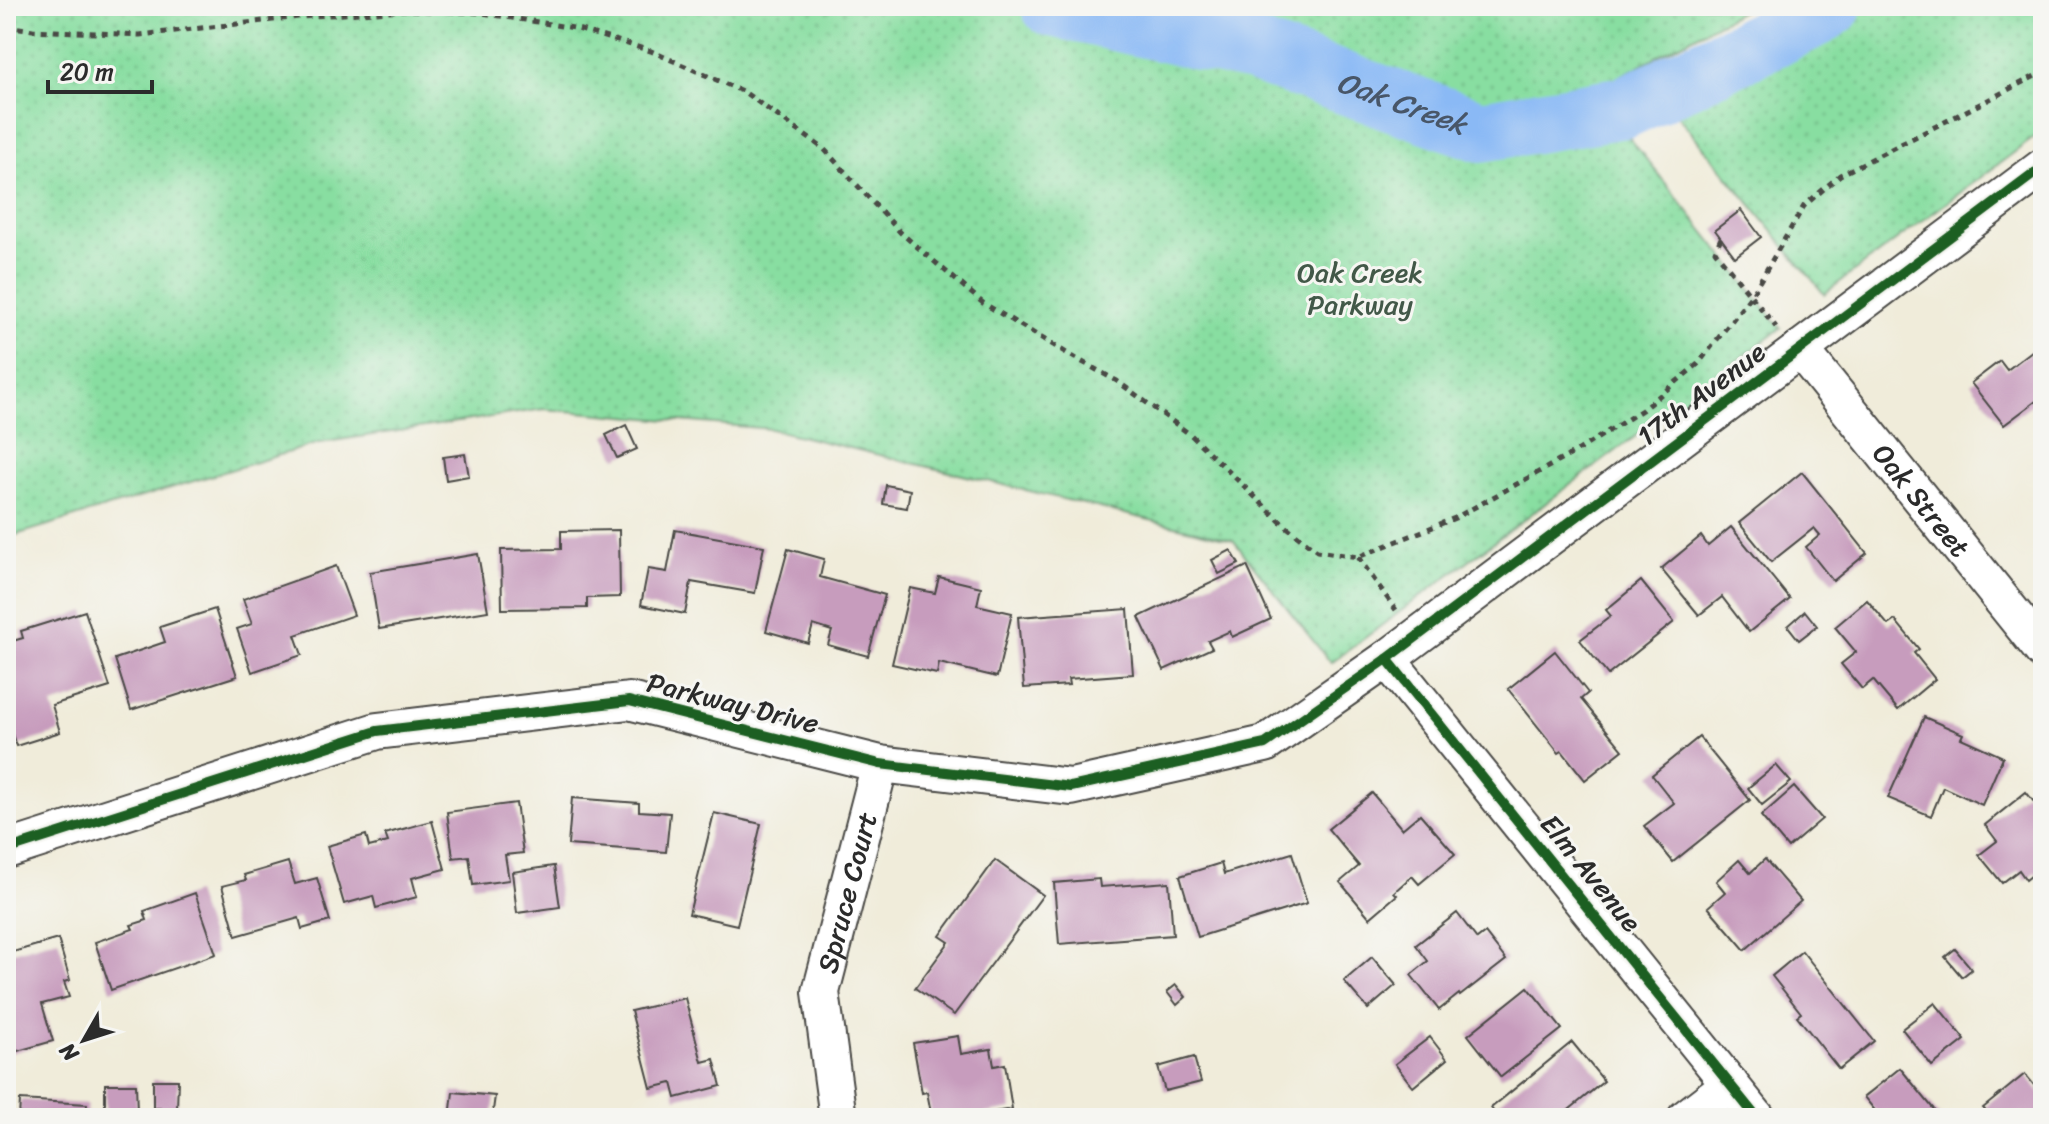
<svg xmlns="http://www.w3.org/2000/svg" width="2049" height="1124" viewBox="0 0 2049 1124" font-family="Sriracha,sans-serif">
<defs>
<pattern id="park-dots" width="8" height="8" patternUnits="userSpaceOnUse" patternTransform="scale(2)"><rect width="8" height="8" fill="#88dea1"/><path d="M2 2h.1M6 6h.1" fill="none" stroke="#76bf8b" stroke-width="1.8" stroke-linecap="round"/></pattern>
</defs>
<rect width="100%" height="100%" fill="#f6f6f2"/>
<filter id="ink" filterUnits="userSpaceOnUse"><feTurbulence type="fractalNoise" baseFrequency=".0125" numOctaves="2"/><feDisplacementMap in="SourceGraphic" scale="16" xChannelSelector="R" yChannelSelector="G"/><feConvolveMatrix kernelMatrix="1 2 1 2 8 2 1 2 1" color-interpolation-filters="sRGB"/></filter>
<filter id="wash" filterUnits="userSpaceOnUse"><feTurbulence type="fractalNoise" baseFrequency=".006" numOctaves="4" result="noise"/><feDisplacementMap in="SourceGraphic" scale="32" xChannelSelector="R" yChannelSelector="G"/><feGaussianBlur stdDeviation="1.8" result="paint"/><feColorMatrix in="noise" values="0 0 0 0 0 0 0 0 0 0 0 0 0 0 0 0 0 1.4 0 .05"/><feComposite in="paint" operator="in"/></filter>
<g filter="url(#wash)">
<rect width="100%" height="100%" fill="#f0ecda"/>
<g fill="url(#park-dots)" stroke="#5a8466" stroke-width="2">
<path d="M6 6H1751L1592 91 1781 328 1331 663 1233 540 771 429 544 409 319 443 6 538Z"/>
<path d="M1868 6H2043V131L1824 294 1673 110Z"/>
</g>
<g fill="none" stroke-linecap="round" stroke-linejoin="round">
<path stroke="#8ab9f5" stroke-width="62" id="s1" d="M1052 6 1253 51 1481 131 1625 107 1816 16 1831 6"/>
</g>
<g id="blocks">
<g fill="#c79cbd">
<path d="M1741 210 1761 237 1735 257 1715 230Z"/>
<path d="M2037 347 2043 354V409L2036 401 2004 425 1971 383 2000 361 2007 370Z"/>
<path d="M626 425 637 449 617 458 606 435Z"/>
<path d="M465 454 469 476 446 480 443 457Z"/>
<path d="M1802 472 1867 553 1833 581 1806 547 1820 535 1814 528 1771 562 1739 523Z"/>
<path d="M886 485 910 490 907 508 883 504Z"/>
<path d="M1731 527 1790 599 1749 632 1722 597 1699 615 1661 569 1701 536 1708 546Z"/>
<path d="M619 530 620 597 587 598V608L502 609 501 550 561 549V531Z"/>
<path d="M675 530 764 546 755 593 691 582 685 614 641 605 648 569 667 572Z"/>
<path d="M788 549 824 559 820 577 885 595 868 656 828 645 832 631 813 625 808 643 766 631Z"/>
<path d="M1231 550 1239 564 1219 574 1212 560Z"/>
<path d="M478 554 488 611 379 629 370 572Z"/>
<path d="M336 566 354 615 295 635 302 655 252 672 237 629 252 624 243 599Z"/>
<path d="M1247 566 1271 619 1232 637 1230 631 1208 641 1212 648 1164 670 1139 617Z"/>
<path d="M939 577 981 587 977 605 1012 613 997 677 939 663 937 674 892 664 910 588 935 593Z"/>
<path d="M1641 581 1674 622 1608 675 1580 640 1611 616 1606 610Z"/>
<path d="M1867 600 1888 625 1895 620 1919 649 1914 653 1935 679 1898 710 1873 680 1862 689 1841 664 1856 652 1835 627Z"/>
<path d="M215 609 237 676 131 710 115 659 165 642 160 627Z"/>
<path d="M1128 609 1133 674 1068 679 1069 685 1024 688 1018 617Z"/>
<path d="M85 611 110 687 52 705 60 732 16 746 6 716V643L23 638 21 631Z"/>
<path d="M1805 611 1817 626 1799 640 1788 626Z"/>
<path d="M1555 651 1588 693 1581 699 1623 750 1585 780 1562 751 1559 753 1508 689Z"/>
<path d="M1924 717 1963 734 1961 738 2003 757 1982 805 1943 787 1931 816 1888 798Z"/>
<path d="M1699 737 1750 800 1673 862 1644 826 1674 803 1652 775Z"/>
<path d="M1776 765 1791 782 1762 805 1748 788Z"/>
<path d="M1794 787 1822 819 1788 848 1761 816Z"/>
<path d="M2026 792 2043 813V880L2036 872 2026 880 2019 870 2002 883 1979 855 1997 841 1985 825Z"/>
<path d="M1372 793 1402 829 1420 814 1455 854 1419 884 1412 876 1394 892 1397 895 1370 918 1340 882 1359 866 1328 829Z"/>
<path d="M572 798 639 803V811L670 813 666 852 568 845Z"/>
<path d="M516 803 523 853 505 855 509 880 473 885 469 856 453 858 447 812Z"/>
<path d="M714 813 761 824 737 925 689 914Z"/>
<path d="M432 821 445 869 412 878 417 897 376 908 373 896 344 904 327 846 366 835 369 847 388 842 385 834Z"/>
<path d="M1292 853 1307 903 1198 937 1180 876 1221 863 1224 874Z"/>
<path d="M1765 859 1801 901 1745 950 1708 907 1725 892 1716 881 1739 860 1750 873Z"/>
<path d="M995 860 1043 895 954 1015 915 988 949 942 940 936Z"/>
<path d="M288 862 295 884 317 878 330 921 302 929 299 918 236 936 222 886 246 880 244 875Z"/>
<path d="M554 866 560 907 517 913 512 872Z"/>
<path d="M1099 879 1100 887 1169 882 1173 935 1059 944 1054 883Z"/>
<path d="M195 893 216 954 111 990 95 942 133 929 131 925 147 920 144 911Z"/>
<path d="M1457 913 1477 939 1485 933 1506 960 1460 996 1459 994 1439 1010 1411 975 1428 961 1416 945Z"/>
<path d="M58 939 70 980 64 982 69 997 42 1004 53 1041 7 1054 6 954Z"/>
<path d="M1955 949 1972 969 1962 977 1945 957Z"/>
<path d="M1802 951 1874 1041 1839 1069 1797 1016 1801 1013 1772 976Z"/>
<path d="M1372 957 1396 985 1368 1009 1344 981Z"/>
<path d="M1176 985 1186 997 1177 1005 1167 992Z"/>
<path d="M1528 987 1562 1029 1501 1077 1468 1035Z"/>
<path d="M685 998 702 1062 714 1059 721 1086 676 1098 672 1083 651 1088 631 1011Z"/>
<path d="M1935 1003 1965 1040 1932 1066 1902 1029Z"/>
<path d="M958 1036 961 1054 991 1049 994 1066 1005 1064 1012 1109 959 1118H932L927 1092 922 1093 913 1043Z"/>
<path d="M1430 1037 1447 1059 1413 1087 1395 1064Z"/>
<path d="M1572 1042 1604 1081 1559 1118H1499L1491 1108Z"/>
<path d="M1194 1057 1201 1082 1165 1091 1158 1067Z"/>
<path d="M1900 1068 1941 1118H1881L1864 1097Z"/>
<path d="M2025 1074 2043 1096V1114L2038 1118H1992L1983 1108Z"/>
<path d="M153 1080H178L177 1109 153 1108Z"/>
<path d="M105 1084H136L137 1112 105 1111Z"/>
<path d="M453 1092 495 1096 492 1118H450Z"/>
<path d="M20 1100 87 1104 86 1118H19Z"/>
</g>
</g>
</g>
<g filter="url(#ink)">
<use href="#blocks" fill-opacity="0" stroke="#494845" stroke-width="2"/>
<g fill="none" stroke-linecap="round" stroke-linejoin="round">
<defs>
<g id="street">
<path id="s2" d="M1800 349 2043 651"/>
<path d="M1387 659 1757 1118"/>
<path d="M6 850 377 731 629 701 880 764 1071 787 1265 744 1387 659 2043 167"/>
<path id="s3" d="M838 1118 821 992 880 764"/>
<path d="M1686 1118 1730 1084"/>
</g>
</defs>
<use href="#street" stroke="#494845" stroke-width="40"/>
<g stroke="#494845" stroke-width="5" stroke-dasharray="6 6" stroke-linecap="butt">
<path d="M6 26 33 30 140 35 299 17 405 10 482 13 574 28 651 51 744 92 824 149 901 233 983 303 1075 358 1117 381 1191 435 1282 523 1317 551 1358 557 1455 518 1577 451 1642 410 1698 364 1751 296 1804 206 1840 175 2043 72"/>
<path d="M1721 238 1715 251 1776 327"/>
<path d="M1358 557 1396 610"/>
</g>
<use href="#street" stroke="#fff" stroke-width="36"/>
<defs>
<g id="cycleway">
<path d="M1387 659 1757 1118"/>
<path d="M6 850 377 731 629 701 880 764 1071 787 1265 744 1387 659 2043 167"/>
</g>
</defs>
<use href="#cycleway" stroke="#f6f6f2" stroke-width="15"/>
<use href="#cycleway" stroke="#1b5e20" stroke-width="10"/>
</g>
</g>
<g text-anchor="middle" dominant-baseline="central" stroke-width="6" stroke-linejoin="round" paint-order="stroke">
<g font-size="28" fill="#425848" stroke="#f6f6f2">
<text x="1360" y="272">Oak Creek<tspan x="1360" dy="32">Parkway</tspan></text>
</g>
<g font-size="28" fill="#2b2b2b" stroke="#f6f6f2">
<text transform="translate(1701 394) rotate(-37)">17th Avenue</text>
<text stroke="none"><textPath href="#s2" startOffset="194">Oak Street</textPath></text>
<text transform="translate(733 703) rotate(14)">Parkway Drive</text>
<text transform="translate(1591 873) rotate(51)">Elm Avenue</text>
<text stroke="none"><textPath href="#s3" startOffset="230">Spruce Court</textPath></text>
</g>
<g font-size="30" font-style="italic" fill="#485668" stroke="#f6f6f2">
<text stroke="none"><textPath href="#s1" startOffset="364">Oak Creek</textPath></text>
</g>
</g>
<rect width="2049" height="1124" fill="none" stroke="#f6f6f2" stroke-width="32"/>
<g transform="translate(84 1040) rotate(231)" stroke="#f6f6f2" stroke-width="6" paint-order="stroke">
<path d="M0-6L14 30L0 20L-14 30Z" fill="#2b2b2b"/>
<text y="-12" font-size="22" font-weight="bold" text-anchor="middle" fill="#2b2b2b">N</text>
</g>
<path d="M48 80v12h104v-12" fill="none" stroke="#2b2b2b" stroke-width="4"/>
<text x="60" y="80" font-size="24" fill="#2b2b2b" stroke="#f6f6f2" stroke-width="6" paint-order="stroke">20 m</text>
</svg>
